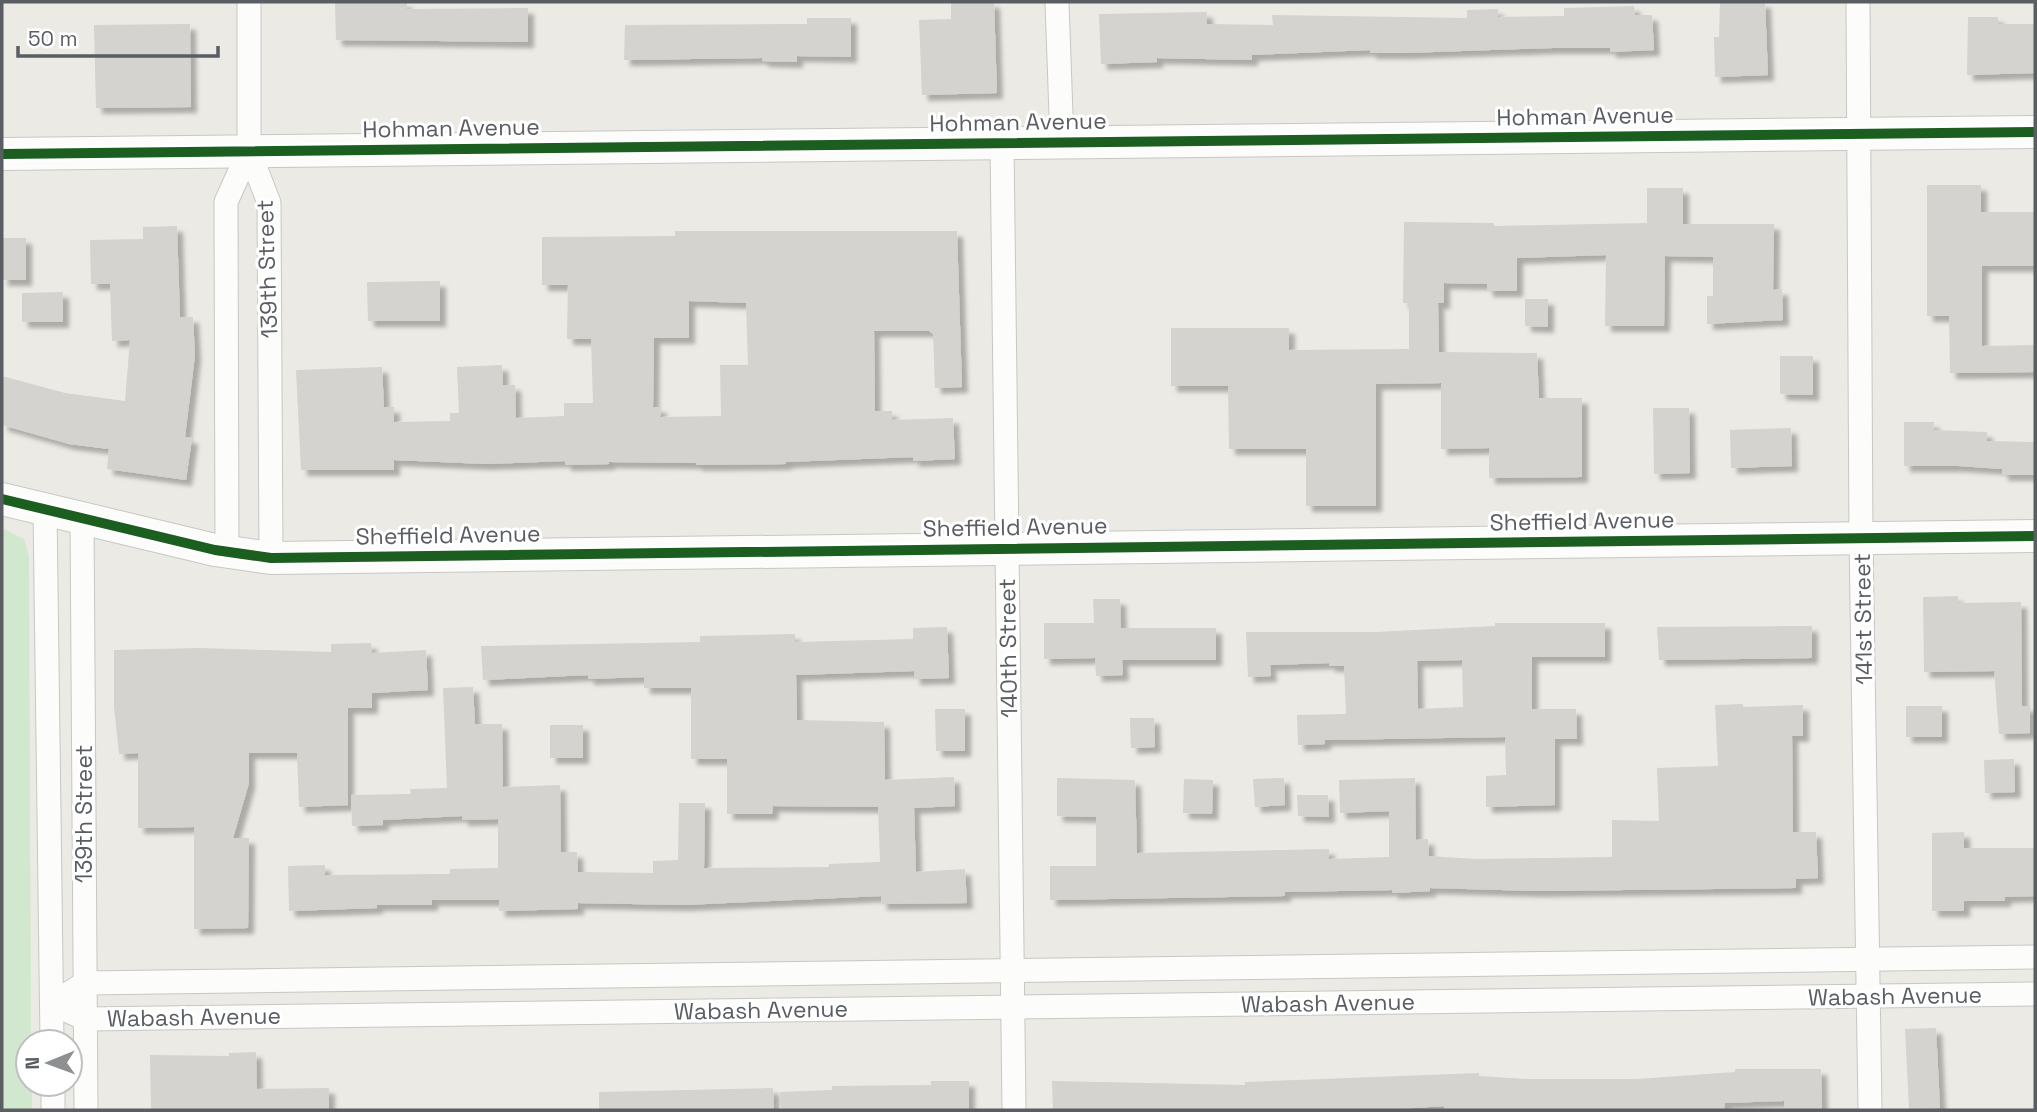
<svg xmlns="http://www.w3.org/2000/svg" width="2037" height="1112" viewBox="0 0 2037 1112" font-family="'Space Grotesk',sans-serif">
<defs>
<filter id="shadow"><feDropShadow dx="6" dy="6" stdDeviation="2" flood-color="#0004"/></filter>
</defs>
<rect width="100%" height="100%" fill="#ebeae4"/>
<path fill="#d1e8ce" d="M2 528 24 539 29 556 31 1042H28V1084H32V1110H2Z"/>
<g fill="#d4d3cf" fill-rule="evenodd" filter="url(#shadow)">
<path d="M335 2H407V9L528 8V42L336 40Z"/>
<path d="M951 2H994L997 93 922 95 919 20 951 19Z"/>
<path d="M1720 2H1765L1768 75 1715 77 1714 37H1719Z"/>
<path d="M1634 6 1635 15H1652L1654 50 1610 52V48H1552L1405 53H1370V50L1252 55V60L1157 58V62L1101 64 1099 14 1207 12V24L1273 25 1272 15 1467 18V10L1498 9V17L1564 16V8Z"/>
<path d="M1968 17H1998V24H2035V73L1967 75Z"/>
<path d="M807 18H851V57L797 56V62L762 61V58L624 60 625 25 807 24Z"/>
<path d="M190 24 191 107 96 108 94 25Z"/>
<path d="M1927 185H1981V212H2035V266H1982V346L2035 345V372L1950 373 1949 316H1927Z"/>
<path d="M1647 188H1683V224H1774L1773 290 1782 289 1783 320 1707 324V296H1713V257L1665 256 1664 326H1605L1606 255 1517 258V291H1487V284L1444 283V303H1438L1439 352 1537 353 1539 398H1582V477L1489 478V448L1441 449V383L1376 384V506H1306V449H1229L1228 386H1171V328H1289V350L1409 349V303H1403L1404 222 1494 223V226L1647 223Z"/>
<path d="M177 226 180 317H193L195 355 185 437 192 438 186 480 107 469 109 449 69 444 2 425V376L65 393 125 401 130 340 112 341 110 284H91L90 240 143 239V227Z"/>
<path d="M675 231H957L962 387 935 388 933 334 929 331H874L875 411H892V420L953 418 955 459 913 461V457L786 462V464L696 465V463L609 462V464L565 465V461L486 464 394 460V470H301L296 370 382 367 384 407H394V422L450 421V413H459L457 367 502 365 503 385H515L516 418 564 416V403H593L591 339H567L568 285H542V237L675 236ZM689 301 746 303 748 365H720L721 416 660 417 661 407H653L654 338H689Z"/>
<rect x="2" y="238" width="24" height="42"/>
<path d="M440 281V321H368L367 282Z"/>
<path d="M63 292V322H22V293Z"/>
<path d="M1525 299H1548V327L1525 326Z"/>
<path d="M1780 356H1813V395L1780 394Z"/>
<path d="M1653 408H1689L1690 473 1654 474Z"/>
<path d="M1904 422H1934L1933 430 1987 432V441L2034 442V475H2002V469L1959 466H1904Z"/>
<path d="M1791 428 1792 466 1731 468 1730 430Z"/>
<path d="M1958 596V603L2021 602 2022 706H2030V733L1999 734 1994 671 1924 672 1923 597Z"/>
<path d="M1093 599H1120L1121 628H1216V660H1122L1123 675 1096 676 1095 658 1044 659V623H1094Z"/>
<path d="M1495 623H1605V657H1532V709H1576L1577 739H1555V805L1486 807V776L1506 775 1505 737 1325 740V744L1298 745 1297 715 1346 714 1344 666H1329V663L1270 665 1271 676 1248 677 1246 632H1376L1495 626ZM1462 660 1463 707 1418 709 1417 661Z"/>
<path d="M1812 626V658L1659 660 1657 627Z"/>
<path d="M947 627 949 678 914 679V671L796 675 797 720 884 722 885 780 954 777 955 806 914 808 916 872 965 869 967 903 881 904V896L684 905 578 903V909L499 911V900H432V905H377V908L289 911 288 866 325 865V875L450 874V869L498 868V819L462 820V816L383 820V825L352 826 351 795 411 794 410 789 447 788 443 688 473 687 475 724H502L503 787 560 785 561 852H577L578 872 653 873V861L678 860 679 803H705L704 868 829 867V864L880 862 878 807 773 806 772 814H727V759H691V688H644V677L588 679V675L483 680 481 646 700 642V636L795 634V642L913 639V628Z"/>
<path d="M371 643 372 653 426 650 428 690 372 693V708H348V805L299 807 297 753H249V783L233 838H249L248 928 194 929V827L138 828V753L119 754 114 707V650L200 648 331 652V644Z"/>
<path d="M1743 704V707L1803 705V736H1792L1793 832H1816L1818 878 1796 879V888L1537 891 1430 888V891L1392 893V890L1285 892V896L1050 900V866H1096V817L1057 816V778L1135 780 1137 853 1329 849V859L1389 857V811L1340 813 1339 780 1415 778 1416 840 1428 839 1429 856 1476 859 1612 857V820L1659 821 1657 768 1718 766 1715 705Z"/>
<rect x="1906" y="706" width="36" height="31"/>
<path d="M935 709H965V751H936Z"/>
<path d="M1130 718H1154L1155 747 1131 748Z"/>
<rect x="550" y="725" width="33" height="33"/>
<path d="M2014 759 2015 792 1985 793 1984 760Z"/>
<path d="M1284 778 1285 805 1255 807 1253 779Z"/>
<path d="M1184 779 1213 780 1212 814 1183 813Z"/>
<path d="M1297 795H1328L1329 817 1298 816Z"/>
<path d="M1964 832V848H2035V896L2005 897V901H1964V911H1932V833Z"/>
<path d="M1936 1028 1940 1108 1909 1109 1905 1029Z"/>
<path d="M256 1052 257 1089 329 1088V1110H151L150 1055 229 1056V1053Z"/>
<path d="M1735 1069H1821L1822 1110H1784V1101L1725 1103 1724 1110H1444V1106L1383 1110H1053L1052 1081 1245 1085V1082L1479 1073V1076L1529 1079H1637L1735 1072Z"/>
<path d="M931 1081H969V1110H781L780 1092 832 1090V1086L931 1085Z"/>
<path d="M773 1088 774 1110H599V1092Z"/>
</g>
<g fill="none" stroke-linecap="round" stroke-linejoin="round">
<defs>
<g id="street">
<path d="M249 2V151L269 203 271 558"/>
<path d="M1057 2 1062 143"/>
<path d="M1858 2 1861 539 1870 1110"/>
<path d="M1002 144 1014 1110"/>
<path d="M45 510 52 1042"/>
<path d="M82 519 86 1110"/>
<path d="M227 552 226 202 249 151"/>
<path d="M52 1004 85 983 2035 957"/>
<path d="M52 1004 86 1019 2035 994"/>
<path d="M53 1084V1110"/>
</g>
<g id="secondary">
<path d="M2 154 2035 132"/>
<path d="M2 499 215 550 271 558 2035 536"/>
</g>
</defs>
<use href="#street" stroke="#c7c7c5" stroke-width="25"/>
<use href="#secondary" stroke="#c7c8c6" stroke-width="34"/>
<use href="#street" stroke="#fcfcfb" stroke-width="23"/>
<use href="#secondary" stroke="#fcfcfb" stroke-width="32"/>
<defs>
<g id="cycleway">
<path d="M2 154 2035 132"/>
<path d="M2 499 215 550 271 558 2035 536"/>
</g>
</defs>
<use href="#cycleway" stroke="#fff" stroke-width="15"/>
<use href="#cycleway" stroke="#1b5e20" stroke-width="10"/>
</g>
<g text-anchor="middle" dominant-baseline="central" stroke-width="6" stroke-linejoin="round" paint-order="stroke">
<g font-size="23" fill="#5a5e63" stroke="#fff">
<text transform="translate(1585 116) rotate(-1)">Hohman Avenue</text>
<text transform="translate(1018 122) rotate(-1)">Hohman Avenue</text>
<text transform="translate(451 128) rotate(-1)">Hohman Avenue</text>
<text transform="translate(267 269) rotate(-92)">139th Street</text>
<text transform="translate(1582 521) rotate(-1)">Sheffield Avenue</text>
<text transform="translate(1015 527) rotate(-1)">Sheffield Avenue</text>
<text transform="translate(448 535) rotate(-1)">Sheffield Avenue</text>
<text transform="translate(1863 619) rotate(-91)">141st Street</text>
<text transform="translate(1008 648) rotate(-91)">140th Street</text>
<text transform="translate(84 814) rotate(-90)">139th Street</text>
<text transform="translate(1895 996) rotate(-1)">Wabash Avenue</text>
<text transform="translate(1328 1003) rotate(-1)">Wabash Avenue</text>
<text transform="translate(761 1010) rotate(-1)">Wabash Avenue</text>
<text transform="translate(194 1017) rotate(-1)">Wabash Avenue</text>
</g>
</g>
<rect width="2037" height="1112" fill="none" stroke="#5a5e63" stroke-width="7"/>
<g transform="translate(49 1063) rotate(269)"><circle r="33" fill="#ffffff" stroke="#bdbfc1" stroke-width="2"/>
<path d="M0-5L12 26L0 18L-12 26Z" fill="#8d8f90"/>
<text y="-10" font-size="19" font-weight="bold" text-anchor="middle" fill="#5a5e63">N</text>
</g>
<path d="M18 46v10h200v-10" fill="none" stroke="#5a5e63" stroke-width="3.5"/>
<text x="28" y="46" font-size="21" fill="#5a5e63" stroke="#ffffff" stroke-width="5" paint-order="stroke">50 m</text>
</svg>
